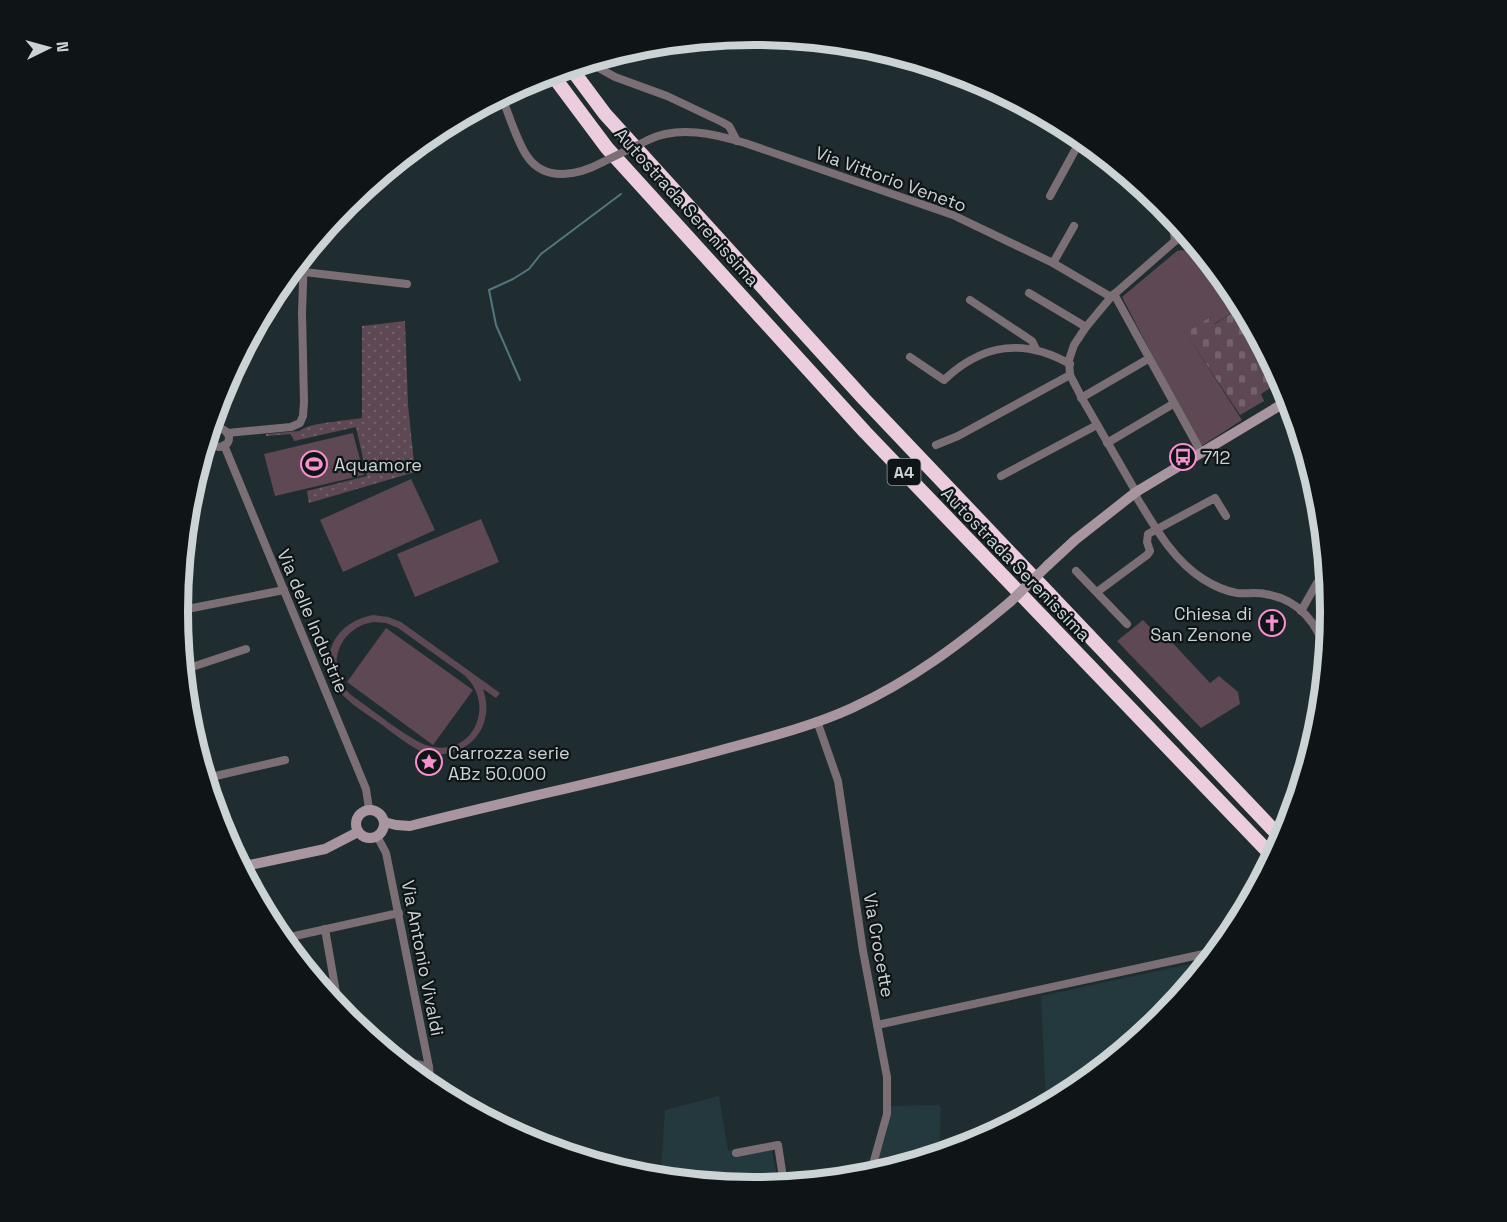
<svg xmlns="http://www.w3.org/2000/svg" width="1507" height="1222" viewBox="0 0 1507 1222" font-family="'Space Grotesk',sans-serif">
<defs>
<pattern id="grass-dots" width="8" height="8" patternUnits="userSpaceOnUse" patternTransform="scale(1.5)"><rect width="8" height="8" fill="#5d4853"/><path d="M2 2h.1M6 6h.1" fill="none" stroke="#73626b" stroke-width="1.8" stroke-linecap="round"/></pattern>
<pattern id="cemetery-stones" width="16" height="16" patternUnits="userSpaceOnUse" patternTransform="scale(1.5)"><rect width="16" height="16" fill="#5d4853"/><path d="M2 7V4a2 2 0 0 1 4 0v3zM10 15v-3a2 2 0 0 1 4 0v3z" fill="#73626b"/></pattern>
</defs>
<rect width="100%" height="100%" fill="#202d30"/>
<g fill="#23393d">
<path d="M1200 962 1201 970 1161 1019 1074 1091 1046 1105 1041 996Z"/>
<path d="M719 1096 728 1151 770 1143 779 1185 753 1187 641 1176 632 1174 661 1169 665 1110Z"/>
<path d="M938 1105 941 1108 939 1154 873 1174 887 1132 890 1106Z"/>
</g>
<path fill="url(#grass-dots)" d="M405 321 408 405 415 472 309 503 307 491 367 476 356 427 294 441 291 434 266 436V434L299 431C311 422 346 421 362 418V326Z"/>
<path fill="url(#cemetery-stones)" d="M1241 307 1281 381 1261 394 1264 401 1240 415 1185 332 1210 317 1215 324Z"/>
<g fill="#5d4853" fill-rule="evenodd">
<path d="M1182 250C1210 256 1229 283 1241 307L1214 324 1210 317 1186 333 1242 420 1200 447 1122 297 1177 251Z"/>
<path d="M353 433 364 475 275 496 264 454Z"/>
<path d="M411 479 435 530 343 572 320 520Z"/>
<path d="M481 519 499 562 415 597 397 554Z"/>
<path d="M373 615 388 617 401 622 500 693 496 698 483 689C498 731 461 765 420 751 405 743 392 732 378 722 350 703 316 683 333 643 341 627 356 618 373 615ZM373 622 386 623 398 628 464 675C497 704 473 758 429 746 410 741 369 707 351 695 324 670 337 628 373 622Z"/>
<path d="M1143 620 1166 644 1170 640 1210 683 1219 676 1238 692 1240 704 1201 728 1117 641Z"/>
<path d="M386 628 473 690 433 745 347 682Z"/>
</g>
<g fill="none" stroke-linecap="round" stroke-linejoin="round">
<path stroke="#54767e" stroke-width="2" d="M520 380 496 325 489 290 513 279 529 269 541 254 621 194"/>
<g stroke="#7b6f75" stroke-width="8">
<path d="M588 62 615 77 667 96 722 122 729 126 737 141"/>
<path d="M501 95C508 112 517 142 527 156 545 183 579 175 603 162"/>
<path d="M1029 112 1116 166"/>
<path d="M648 140C678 125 715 134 745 143L953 215 1053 263 1111 297"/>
<path d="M1050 196 1079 143"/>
<path d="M1185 239 1199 250"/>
<path d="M1175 241 1111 297 1086 327 1074 345 1069 360 1070 375 1083 400 1136 492 1137 498C1155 527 1173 560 1203 579 1214 586 1225 591 1237 593 1246 594 1256 592 1265 594 1299 599 1319 624 1326 655"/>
<path d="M1175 241 1174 233 1178 229"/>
<path d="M1053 263 1074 226"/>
<path d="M304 272 407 284"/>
<path d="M1029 293 1086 327"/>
<path d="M1114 294 1201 452"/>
<path d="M970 300 1032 341 1036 349"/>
<path d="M910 357 944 380C983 343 1024 338 1070 364"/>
<path d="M1081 398 1148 359"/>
<path d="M213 416 218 429"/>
<circle cx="220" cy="438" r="9"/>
<path d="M227 433 291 427 300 423 303 416 304 402 302 313 304 254"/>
<path d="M1107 443 1173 404"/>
<path d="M224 445 366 789 369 809"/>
<path d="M936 445 958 436 1070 375"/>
<path d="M1001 476 1097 425"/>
<path d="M1076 571 1127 624"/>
<path d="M1097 592 1147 555 1150 551 1147 542 1148 534 1215 498 1226 516"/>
<path d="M177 611 284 590"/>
<path d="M1301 611 1317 583 1326 572"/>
<path d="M183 670 246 649"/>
<path d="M1323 685 1322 677 1325 659"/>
<path d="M186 700 210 795"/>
<path d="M817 721 838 781 863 951 887 1077V1114L870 1175"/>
<path d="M207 778 285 760"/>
<path d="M377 836 386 853 429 1067 431 1089"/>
<path d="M325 929 339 1010"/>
<path d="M281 939 399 913"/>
<path d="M877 1025 1217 951"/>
<path d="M380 1047 414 1063 429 1067"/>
<path d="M736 1153 778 1145 784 1184"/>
</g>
<g stroke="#a995a0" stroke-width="10">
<path d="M1048 565 1075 540 1136 492 1289 400"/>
<circle cx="370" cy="824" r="14"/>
<path d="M384 822 396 825 410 826C511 800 614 779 714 752 761 739 808 728 852 708 912 680 960 644 1010 602"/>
<path d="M240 867 325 849 358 832"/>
</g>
<g stroke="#eccdde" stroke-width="14">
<path d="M570 67 605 114 864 399 1282 839"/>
<path d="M551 73 607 148 865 432 1273 857"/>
</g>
<path stroke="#7b6f75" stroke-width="8" d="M603 162 648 140"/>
<path stroke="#a995a0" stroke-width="10" d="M1010 602 1048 565"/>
</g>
<defs>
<symbol id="bus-ring" viewBox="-11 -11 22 22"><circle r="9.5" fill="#0f1516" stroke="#f790ce" stroke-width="1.5"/><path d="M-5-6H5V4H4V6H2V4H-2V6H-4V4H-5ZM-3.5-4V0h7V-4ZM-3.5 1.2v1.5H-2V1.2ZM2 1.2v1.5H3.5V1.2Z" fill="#f790ce"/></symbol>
<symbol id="stadium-ring" viewBox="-11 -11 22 22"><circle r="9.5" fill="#0f1516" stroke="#f790ce" stroke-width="1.5"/><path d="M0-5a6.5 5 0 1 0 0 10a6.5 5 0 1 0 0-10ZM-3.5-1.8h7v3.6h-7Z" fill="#f790ce"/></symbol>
<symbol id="church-ring" viewBox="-11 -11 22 22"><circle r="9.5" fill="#0f1516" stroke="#f790ce" stroke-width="1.5"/><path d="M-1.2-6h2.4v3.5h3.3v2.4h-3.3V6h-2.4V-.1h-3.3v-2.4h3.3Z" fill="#f790ce"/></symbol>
<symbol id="sight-ring" viewBox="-11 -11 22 22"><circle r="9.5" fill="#0f1516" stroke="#f790ce" stroke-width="1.5"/><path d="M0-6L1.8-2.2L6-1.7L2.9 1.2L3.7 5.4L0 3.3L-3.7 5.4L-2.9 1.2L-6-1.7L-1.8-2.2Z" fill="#f790ce"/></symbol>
</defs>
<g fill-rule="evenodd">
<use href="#bus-ring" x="1168" y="442" width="30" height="30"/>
<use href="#stadium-ring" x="299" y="449" width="30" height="30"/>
<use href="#church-ring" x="1257" y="608" width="30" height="30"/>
<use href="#sight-ring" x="414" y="747" width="30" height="30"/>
</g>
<g text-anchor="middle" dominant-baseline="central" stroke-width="4.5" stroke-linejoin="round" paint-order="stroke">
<rect fill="#0f1516" stroke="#939a9c" stroke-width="1.5" x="887.5" y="459" width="33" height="26" rx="4.5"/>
<g font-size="16" font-weight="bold" fill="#cbd3d5">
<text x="904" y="472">A4</text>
</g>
<g font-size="18" fill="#cbd3d5" stroke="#0f1516">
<text transform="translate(891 179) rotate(20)">Via Vittorio Veneto</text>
<text transform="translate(687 207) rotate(48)">Autostrada Serenissima</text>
<text transform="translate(1016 564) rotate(46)">Autostrada Serenissima</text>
<text transform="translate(313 621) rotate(67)">Via delle Industrie</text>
<text transform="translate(879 945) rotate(80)">Via Crocette</text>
<text transform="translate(423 958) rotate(79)">Via Antonio Vivaldi</text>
</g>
<g font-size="18" fill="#cbd3d5" stroke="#0f1516" text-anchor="start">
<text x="1202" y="457">712</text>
<text x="334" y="464">Aquamore</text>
<text x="1252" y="613" text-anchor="end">Chiesa di<tspan x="1252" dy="21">San Zenone</tspan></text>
<text x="448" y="752">Carrozza serie<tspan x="448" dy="21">ABz 50.000</tspan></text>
</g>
</g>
<path d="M0 0H1507V1222H0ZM188 611a566 566 0 1 1 1132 0a566 566 0 1 1-1132 0Z" fill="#0f1516" fill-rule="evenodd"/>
<path fill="none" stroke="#cbd3d5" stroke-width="8" d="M188 611a566 566 0 1 1 1132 0a566 566 0 1 1-1132 0Z"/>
<g transform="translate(48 48) rotate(85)" stroke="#0f1516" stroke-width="4.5" paint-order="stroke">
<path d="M0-4.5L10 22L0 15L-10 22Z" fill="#cbd3d5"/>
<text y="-9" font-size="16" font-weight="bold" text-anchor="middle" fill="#cbd3d5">N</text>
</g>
</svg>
